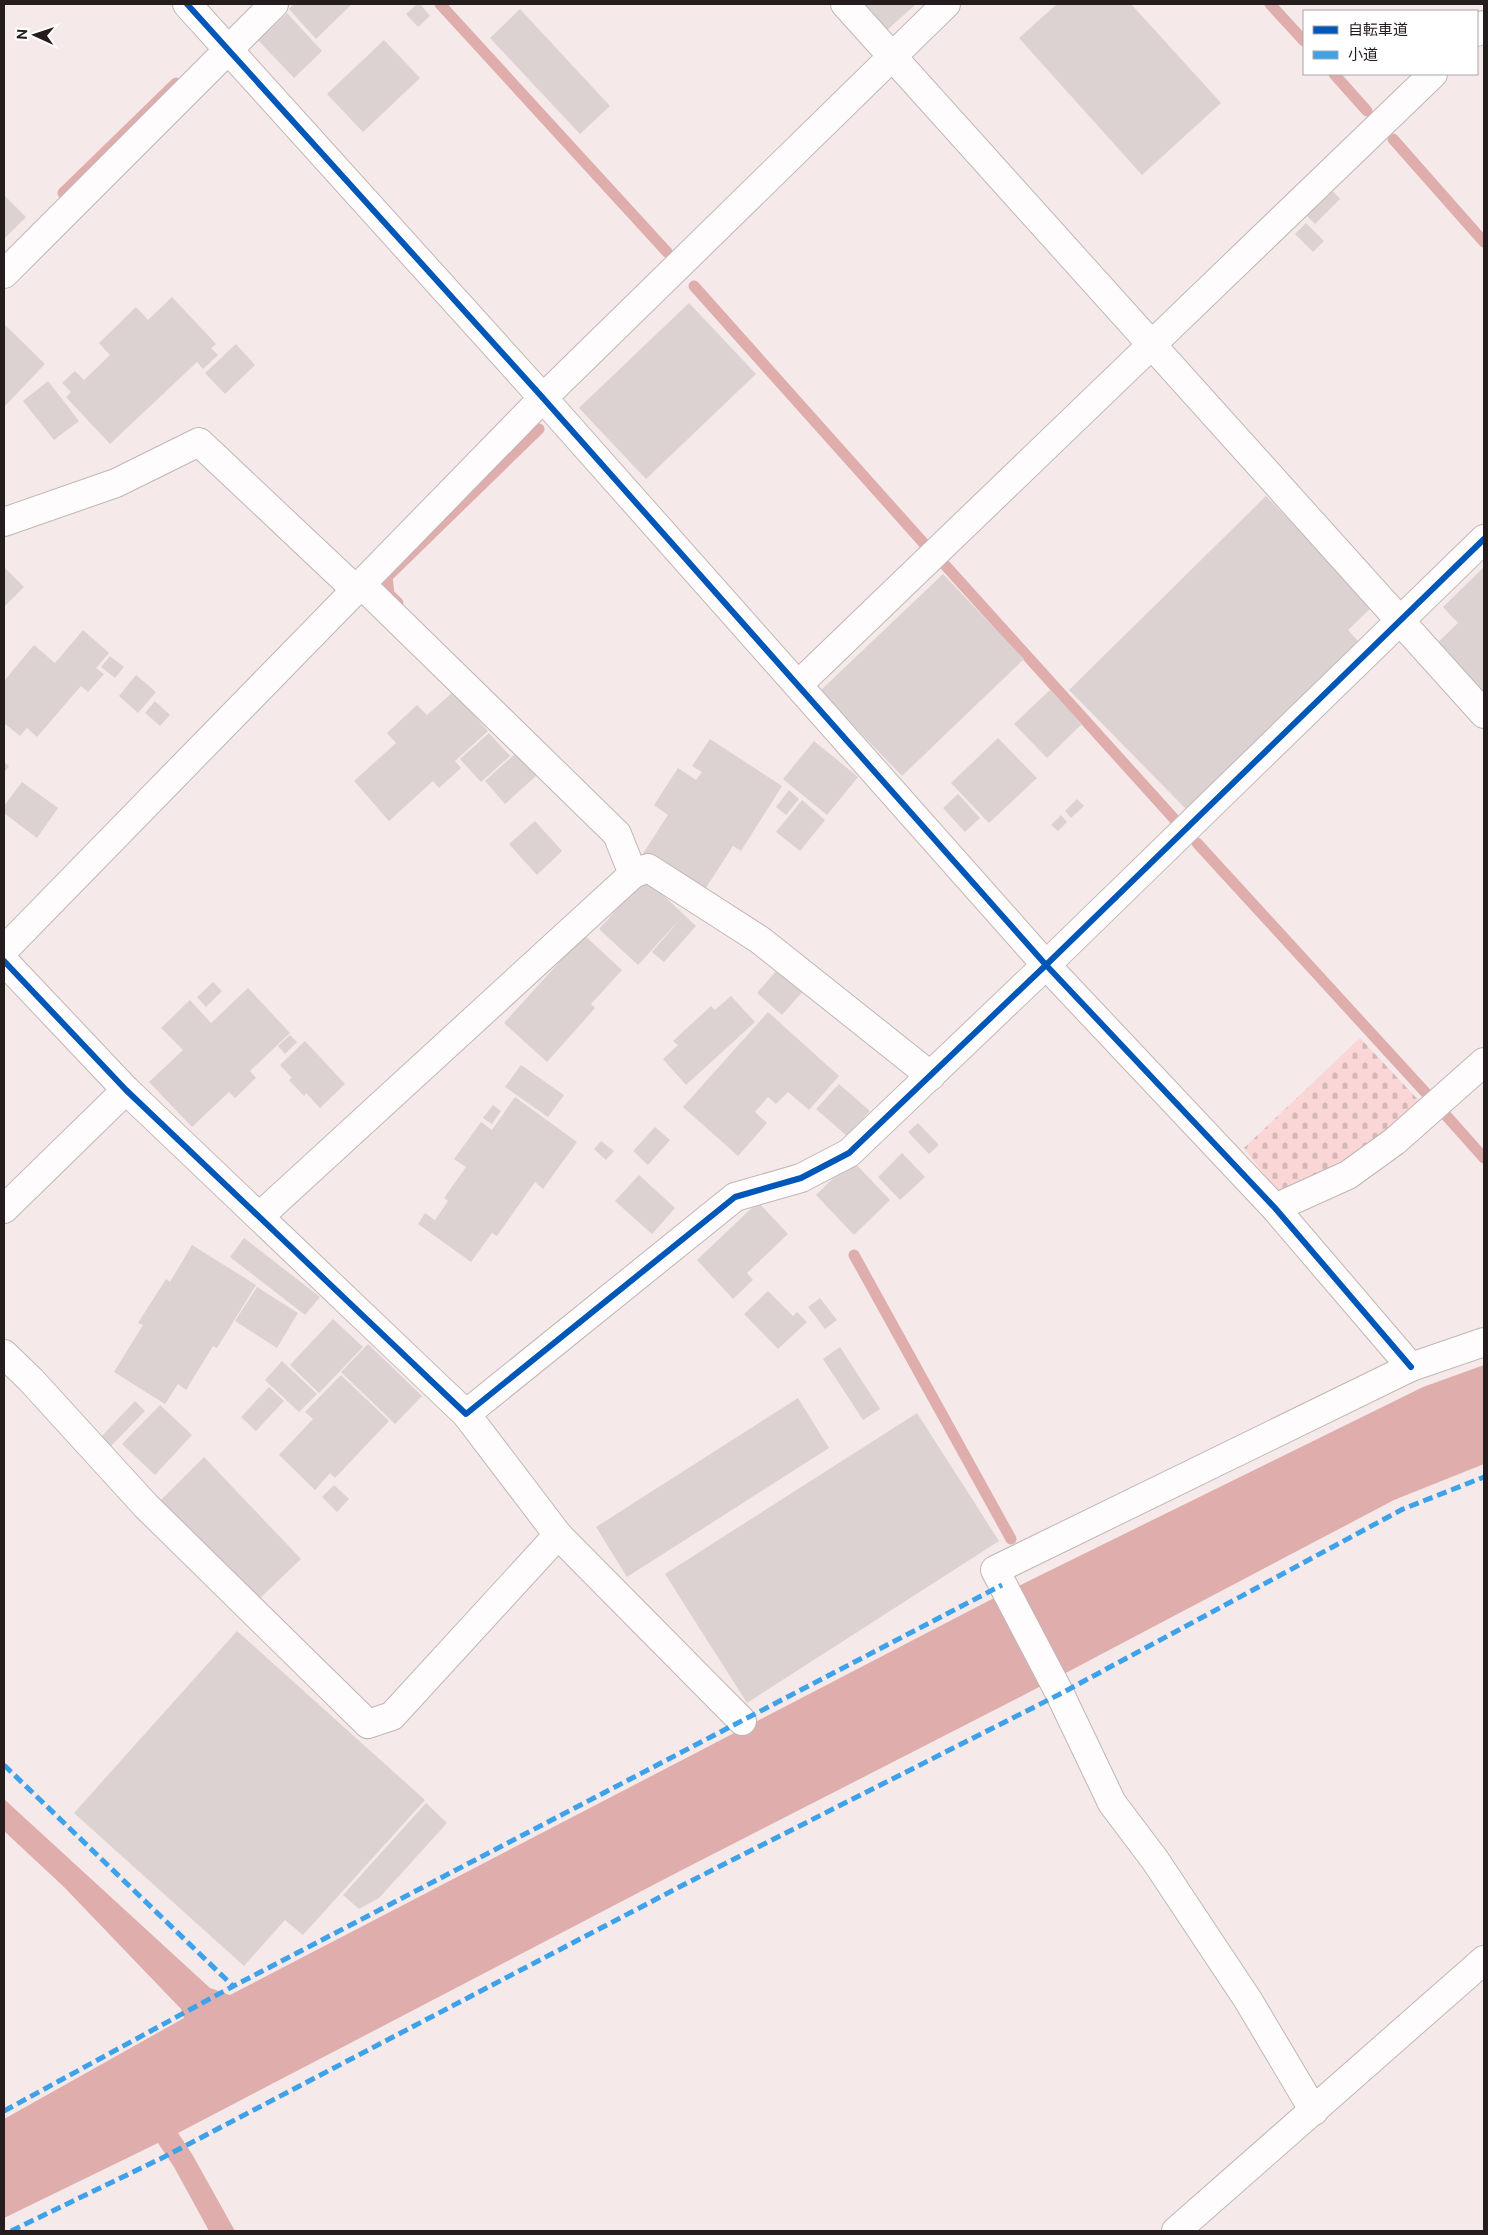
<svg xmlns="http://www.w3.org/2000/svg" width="1488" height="2235" viewBox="0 0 1488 2235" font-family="'Public Sans','Noto Sans JP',sans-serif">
<defs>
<pattern id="cemetery-stones" width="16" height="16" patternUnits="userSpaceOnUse" patternTransform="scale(1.25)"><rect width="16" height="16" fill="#fad6d6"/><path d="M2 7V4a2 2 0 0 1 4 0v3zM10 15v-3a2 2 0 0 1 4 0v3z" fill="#d6b7b7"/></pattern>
</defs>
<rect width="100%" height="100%" fill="#f6e9e9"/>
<path fill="url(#cemetery-stones)" d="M1360 1038 1423 1105 1338 1166 1278 1193 1244 1148Z"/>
<path fill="#e0adad" d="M1484 1365V1464L1394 1500 1022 1696 680 1871 178 2133 192 2154 235 2231H209L174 2167 158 2143 4 2218V2119L184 2018 181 2009 64 1887 4 1831V1799L210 1988 230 1995 994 1598 1423 1387Z"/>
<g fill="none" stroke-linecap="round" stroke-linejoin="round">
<g stroke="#e0adad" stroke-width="11">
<path d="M440 4 667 252"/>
<path d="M1270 4 1304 41"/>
<path d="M1334 74 1367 111"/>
<path d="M1393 139 1484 242"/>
<path d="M63 193 176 83"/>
<path d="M694 286 928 548"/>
<path d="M945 565 1177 822"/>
<path d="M398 603 389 594 387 577 539 429"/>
<path d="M1197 843 1425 1092"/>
<path d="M1443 1112 1484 1158"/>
<path d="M854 1255 1011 1539"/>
</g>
</g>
<g fill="#ddd2d2">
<path d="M294 4H352L316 39 289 9Z"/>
<path d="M417 4H420L430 16 418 27 406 14Z"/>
<path d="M863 4H916L887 30Z"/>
<path d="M1057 4H1131L1221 103 1142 175 1019 38Z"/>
<path d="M520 9 610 106 580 134 490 38Z"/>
<path d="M287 13 322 51 294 78 258 40Z"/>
<path d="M384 40 420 78 363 132 327 94Z"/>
<path d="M1331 189 1340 199 1315 224 1306 215Z"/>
<path d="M4 195 26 217 4 239Z"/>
<path d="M1306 223 1324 241 1313 252 1295 234Z"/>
<path d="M172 297 216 344 211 348 218 355 203 369 197 362 110 444 66 397 71 392 62 383 75 371 84 380 110 355 99 343 136 307 148 320Z"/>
<path d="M689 303 756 374 646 479 579 408Z"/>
<path d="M4 324 45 364 4 407Z"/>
<path d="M236 344 255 365 225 394 205 373Z"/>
<path d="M48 381 79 421 54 440 23 401Z"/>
<path d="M1266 496 1373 606 1348 630 1359 642 1187 810 1069 690Z"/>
<path d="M4 567 24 587 4 607Z"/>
<path d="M1484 567V704L1432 648 1458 623 1443 607Z"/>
<path d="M943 574 1024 659 902 776 820 691Z"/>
<path d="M83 630 109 653 96 668 104 674 88 692 81 686 37 737 27 728 20 736 4 723V681L34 645 55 663Z"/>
<path d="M110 656 124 667 115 678 101 667Z"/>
<path d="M136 675 156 692 138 713 119 696Z"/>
<path d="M1050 690 1082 724 1047 758 1014 724Z"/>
<path d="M453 692 488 731 455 761 461 768 439 788 433 781 389 821 354 781 396 743 387 733 417 705 427 715Z"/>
<path d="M155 701 170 715 160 726 145 713Z"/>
<path d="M489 733 510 756 481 782 460 759Z"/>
<path d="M998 738 1037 778 989 823 951 783Z"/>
<path d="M710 739 782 786 741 851 733 846 702 894 642 855 668 815 654 805 678 768 696 780 702 772 692 766Z"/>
<path d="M814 741 858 777 827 815 783 779Z"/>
<path d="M517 752 537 775 505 804 485 781Z"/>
<path d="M4 762 9 766 4 773Z"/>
<path d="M22 782 58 808 37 838 4 813V806Z"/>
<path d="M789 790 799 799 786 815 776 807Z"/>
<path d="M958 794 980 818 965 832 943 808Z"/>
<path d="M1077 799 1084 806 1071 818 1065 811Z"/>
<path d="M802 800 825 820 800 851 776 832Z"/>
<path d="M1061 815 1067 822 1058 831 1051 825Z"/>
<path d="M535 821 562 851 537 875 509 844Z"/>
<path d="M645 878 696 926 664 962 652 952 683 916 638 965 599 929Z"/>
<path d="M584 935 622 970 591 1004 595 1008 547 1062 504 1023Z"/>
<path d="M780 966 805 989 782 1015 757 993Z"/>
<path d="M213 982 222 991 206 1007 197 997Z"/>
<path d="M248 988 290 1033 250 1071 256 1078 235 1098 229 1092 192 1127 149 1082 183 1050 161 1028 190 1000 211 1023Z"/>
<path d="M731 996 755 1022 686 1085 663 1059 678 1045 673 1041 711 1006 715 1010Z"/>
<path d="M768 1012 839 1076 809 1110 788 1092 776 1104 768 1097 755 1112 767 1123 738 1156 683 1107Z"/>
<path d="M290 1035 297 1042 285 1054 278 1046Z"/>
<path d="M305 1041 345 1084 320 1108 306 1093 304 1096 289 1080 292 1078 280 1065Z"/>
<path d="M521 1065 564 1095 548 1117 505 1087Z"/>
<path d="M839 1084 870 1111 847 1136 816 1109Z"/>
<path d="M515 1097 577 1142 543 1189 535 1182 497 1236 492 1233 471 1262 418 1224 425 1213 435 1220 448 1201 444 1198 466 1167 454 1159 481 1122 492 1130Z"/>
<path d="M493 1105 501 1111 492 1124 483 1118Z"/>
<path d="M918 1123 939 1145 929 1154 908 1132Z"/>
<path d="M655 1127 670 1140 648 1165 633 1151Z"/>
<path d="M601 1141 614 1151 606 1160 594 1149Z"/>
<path d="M902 1153 925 1177 900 1200 878 1177Z"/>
<path d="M852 1160 890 1200 854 1235 816 1195Z"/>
<path d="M639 1175 675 1208 652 1234 615 1201Z"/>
<path d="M758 1202 788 1234 747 1273 753 1280 733 1299 697 1260Z"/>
<path d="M244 1238 320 1297 305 1315 230 1257Z"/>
<path d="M192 1245 256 1285 217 1348 213 1346 186 1390 178 1384 165 1404 114 1372 143 1325 138 1323 166 1279 170 1282Z"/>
<path d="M257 1287 298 1313 277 1348 235 1321Z"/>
<path d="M768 1291 793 1316 797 1312 807 1322 778 1349 744 1314Z"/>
<path d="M820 1298 837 1320 825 1329 808 1307Z"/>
<path d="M333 1319 363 1347 319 1393 290 1365Z"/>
<path d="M368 1344 422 1396 395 1424 341 1372Z"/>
<path d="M840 1347 880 1409 863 1420 823 1359Z"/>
<path d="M282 1361 317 1394 299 1412 265 1380Z"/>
<path d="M341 1375 389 1421 335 1478 330 1473 315 1490 279 1455 313 1419 305 1412Z"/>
<path d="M269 1387 284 1401 256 1431 241 1417Z"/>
<path d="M798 1398 829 1448 627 1577 596 1527Z"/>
<path d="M135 1401 145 1411 111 1446 101 1437Z"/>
<path d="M160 1405 192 1435 155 1475 122 1444Z"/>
<path d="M917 1413 999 1541 747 1703 665 1574Z"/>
<path d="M204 1457 301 1559 257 1601 161 1500Z"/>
<path d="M334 1485 349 1499 337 1512 322 1497Z"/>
<path d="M237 1631 425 1800 303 1935 285 1920 244 1966 74 1813Z"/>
<path d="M426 1803 447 1823 379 1898 359 1909 343 1895Z"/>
</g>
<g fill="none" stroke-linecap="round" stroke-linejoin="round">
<defs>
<g id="minor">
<path d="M187 4 543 398 1046 965 1275 1208 1411 1367"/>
<path d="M845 4 1484 714"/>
<path d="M1477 32 1484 25"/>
<path d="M4 274 274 4"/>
<path d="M4 522 116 483 199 442 356 590"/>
<path d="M798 685 1433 74"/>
<path d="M633 874 648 868 760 940 931 1076"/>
<path d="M4 950 543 398 946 4"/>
<path d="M4 961 126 1090 466 1414 735 1197 801 1178 849 1153 1046 965 1484 539"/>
<path d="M1275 1208 1348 1175 1395 1141 1484 1062"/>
<path d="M4 1209 126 1090"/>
<path d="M260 1216 633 874 617 834 361 584"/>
<path d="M4 1354 31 1380 146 1506 368 1724 392 1716 558 1535"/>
<path d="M466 1414 558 1535 742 1721"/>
<path d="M1314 2111 1248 2000 1155 1860 1112 1803 1060 1694 995 1570 1411 1367 1484 1342"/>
<path d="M1176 2231 1484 1960"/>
</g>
</defs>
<use href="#minor" stroke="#c0b6b6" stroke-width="30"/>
<use href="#minor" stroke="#fefcfc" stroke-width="28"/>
<g stroke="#3ea2ea" stroke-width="5" stroke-dasharray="10 5" stroke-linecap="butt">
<path d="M4 1765 233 1986"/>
<path d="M4 2111 226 1990 1002 1585"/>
<path d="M11 2231 164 2157 685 1884 1060 1694 1403 1509 1484 1477"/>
</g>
<defs>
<g id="cycleway">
<path d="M187 4 543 398 1046 965 1275 1208 1411 1367"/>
<path d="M4 961 126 1090 466 1414 735 1197 801 1178 849 1153 1046 965 1484 539"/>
</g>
</defs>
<use href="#cycleway" stroke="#fff" stroke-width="9"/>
<use href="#cycleway" stroke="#0057b8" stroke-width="6"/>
</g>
<rect width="1488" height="2235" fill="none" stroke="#251d1d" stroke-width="10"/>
<rect x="1303" y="10" width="175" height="65" fill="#ffffff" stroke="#a8a5a5"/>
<rect x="1313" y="26" width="25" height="8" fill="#0057b8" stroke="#a8a5a5"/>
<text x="1348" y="35" font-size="15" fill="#251d1d">自転車道</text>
<rect x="1313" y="51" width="25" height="8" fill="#3ea2ea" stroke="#a8a5a5"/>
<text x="1348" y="60" font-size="15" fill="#251d1d">小道</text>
<g transform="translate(35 35) rotate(273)" stroke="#ffffff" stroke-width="4" paint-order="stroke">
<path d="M0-4L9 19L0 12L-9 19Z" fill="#251d1d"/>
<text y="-8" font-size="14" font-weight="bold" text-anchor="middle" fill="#251d1d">N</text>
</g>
</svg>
